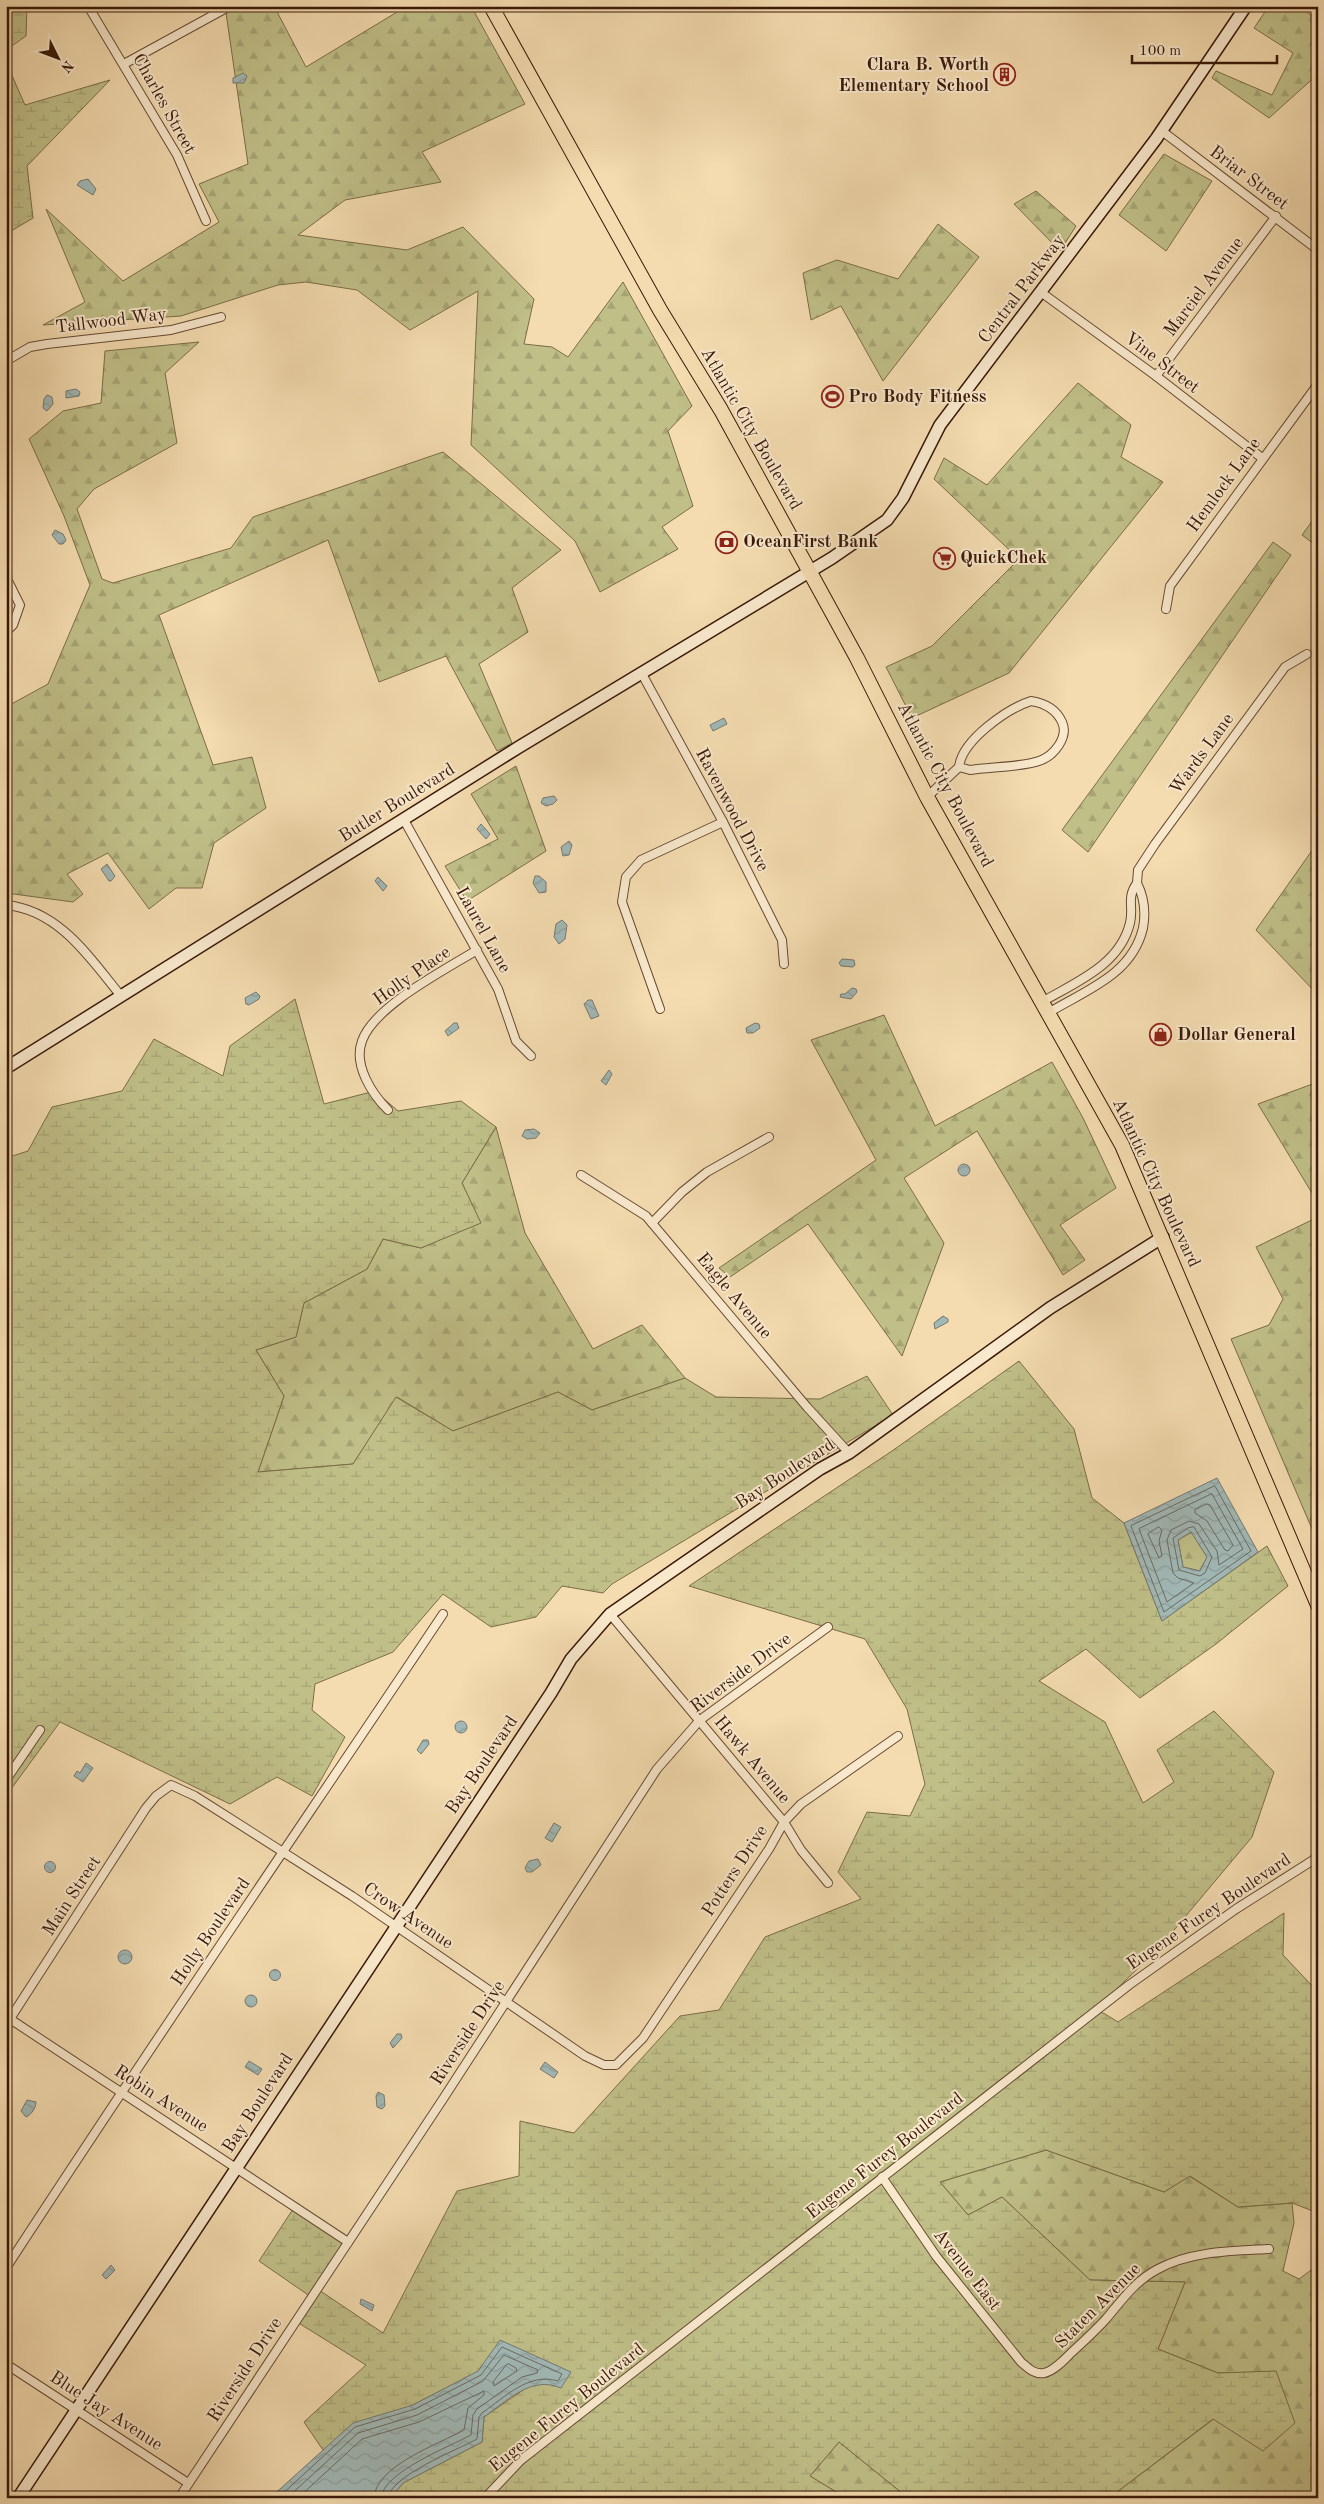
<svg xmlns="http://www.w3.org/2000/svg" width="1324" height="2504" viewBox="0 0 1324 2504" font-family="'Old Standard TT',serif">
<defs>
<pattern id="forest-firs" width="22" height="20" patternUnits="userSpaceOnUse" patternTransform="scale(1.25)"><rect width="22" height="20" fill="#c0bf88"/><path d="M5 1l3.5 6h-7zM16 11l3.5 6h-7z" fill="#a6a474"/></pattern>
<pattern id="wetland-marsh" width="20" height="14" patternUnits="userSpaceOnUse" patternTransform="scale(1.25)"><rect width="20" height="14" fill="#c0bf88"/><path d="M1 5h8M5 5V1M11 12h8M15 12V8" fill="none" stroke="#a6a474"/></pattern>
<pattern id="water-waves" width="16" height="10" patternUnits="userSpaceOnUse" patternTransform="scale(1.25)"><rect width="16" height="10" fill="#a1b9b7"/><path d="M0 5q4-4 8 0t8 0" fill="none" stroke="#8b9e9c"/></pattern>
</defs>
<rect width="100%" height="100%" fill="#f4dcb0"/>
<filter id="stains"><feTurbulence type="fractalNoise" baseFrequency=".004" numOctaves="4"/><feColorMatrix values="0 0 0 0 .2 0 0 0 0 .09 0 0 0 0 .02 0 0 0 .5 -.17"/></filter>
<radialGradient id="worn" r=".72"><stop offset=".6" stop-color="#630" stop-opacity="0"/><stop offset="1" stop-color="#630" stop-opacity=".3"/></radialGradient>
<g fill="url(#forest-firs)" stroke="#7c6c48">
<path d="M225 6H274L306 67 407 6H471L525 104 422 152 441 182 345 200 298 235 407 250 463 227 534 299 524 344 552 347 568 357 623 282 692 406 668 431 693 506 662 527 678 549 600 592 575 541 471 445 478 291 410 330 357 290 306 282 278 285 181 316 43 325 85 302 46 209 123 281 219 222 199 184 248 164Z"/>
<path d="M1269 6H1298L1318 20V74L1269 118 1212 78 1216 71 1272 95 1293 53 1254 28Z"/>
<path d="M1164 154 1212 181 1166 251 1119 215Z"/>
<path d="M1036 191 1076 226 1060 251 1014 204Z"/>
<path d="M938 224 979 257 883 381 841 306 811 320 803 273 837 260 898 279Z"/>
<path d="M199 342 165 373 177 443 94 489 77 509 102 579 113 583 231 548 253 517 443 452 561 550 512 588 528 632 479 664 512 743 497 751 446 656 379 682 328 540 159 615 213 765 252 757 266 808 214 843 202 888H176L149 909 108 853 67 874 83 894 73 902 6 893V707L48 684 90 585 64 516 29 439 63 411 101 403 105 351Z"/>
<path d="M1078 383 1131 425 1121 457 1163 482 1009 673 912 718 886 667 932 646 1019 559 934 479 944 458 987 485Z"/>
<path d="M1318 513V547L1302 535Z"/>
<path d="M1273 542 1291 555 1088 852 1062 830Z"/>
<path d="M516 766 546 851 467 901 445 866 498 839 471 794Z"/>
<path d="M1318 842V995L1256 930Z"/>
<path d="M884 1015 935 1126 1052 1062 1083 1118 1116 1188 1060 1225 1085 1260 1063 1275 977 1131 904 1178 944 1243 902 1356 808 1224 730 1277 719 1268 876 1160 811 1040Z"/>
<path d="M1318 1082V1203L1258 1104Z"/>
<path d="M496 1127 525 1233 593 1349 642 1325 685 1378 592 1410 558 1392 453 1431 397 1397 353 1464 258 1472 284 1396 256 1350 296 1337 304 1303 367 1269 383 1239 421 1248 480 1222 462 1183Z"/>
<path d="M1318 1217V1543L1231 1339 1269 1325 1283 1299 1256 1247Z"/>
<path d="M1192 1532 1207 1557 1200 1571 1183 1567 1178 1540Z"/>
<path d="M1046 2150 1164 2192 1189 2176 1238 2207 1292 2203 1294 2223 1283 2271 1299 2279 1318 2265V2498H1109L1276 2372 1218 2373 1158 2349 1185 2282 1090 2280 1002 2197 968 2215 940 2182Z"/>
<path d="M839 2442 902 2493 941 2498H846L810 2476Z"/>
</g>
<g fill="url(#wetland-marsh)" stroke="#7c6c48">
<path d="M6 6H27L26 36 6 50Z"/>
<path d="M6 62 25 105 110 80 27 166 33 218 6 234Z"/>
<path d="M295 999 324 1104 375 1091 398 1111 461 1101 496 1127 462 1183 481 1223 421 1248 383 1239 367 1269 304 1303 296 1337 256 1350 284 1396 258 1472 353 1464 396 1397 453 1431 558 1392 592 1410 685 1378 716 1397 820 1399 867 1376 893 1415 612 1584 603 1593 562 1586 536 1617 491 1627 443 1594 393 1652 315 1684 312 1710 345 1737 312 1796 277 1777 230 1804 60 1722 6 1796V1158L28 1151 52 1107 122 1091 154 1039 223 1076 230 1046Z"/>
<path d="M1019 1361 1074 1429 1092 1498 1124 1523 1162 1621 1267 1546 1288 1586 1216 1644 1140 1698 1086 1649 1039 1681 1105 1722 1143 1803 1174 1782 1157 1750 1214 1711 1274 1772 1252 1837 1159 1948 1095 2010 1105 2014 1118 2022 1284 1913 1283 1955 1318 1992V2158L1313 2166 1318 2170V2213L1292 2203 1238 2207 1190 2176 1164 2192 1046 2150 940 2182 968 2215 1002 2197 1090 2280 1185 2282 1158 2349 1218 2373 1276 2371 1295 2423 1263 2451 1213 2419 1109 2498H941L902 2493 839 2442 810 2476 846 2498H391L403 2483 482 2442 484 2417 539 2379 571 2372H478L323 2450 304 2422 366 2365 297 2322 314 2299 259 2261 297 2203 351 2243 319 2290 383 2333 457 2191 519 2176 520 2121 574 2133 680 2016 719 2010 765 1937 861 1899 838 1872 867 1812 910 1816 925 1784 907 1709 865 1639 689 1586 892 1451Z"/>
</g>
<g fill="url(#water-waves)" stroke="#777971" fill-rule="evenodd">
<path d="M243 73 247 76 244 83H233V78Z"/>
<path d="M88 179 96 189 93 195 77 185 80 181Z"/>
<path d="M76 389 80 392 79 396 66 398V391Z"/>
<path d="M47 395 52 397 53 404 47 411 43 408 44 399Z"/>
<path d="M55 530 63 534 66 540 63 544H59L52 535Z"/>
<path d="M724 718 727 724 713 731 710 725Z"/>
<path d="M554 796 557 800 553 804 546 806 541 803 543 798Z"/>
<path d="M481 824 490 834 486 839 477 829Z"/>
<path d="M569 841 572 845 569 855 563 856 561 847Z"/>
<path d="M107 864 115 876 111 881H109L101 869Z"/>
<path d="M535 876H539L546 882V892L539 893 533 883Z"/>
<path d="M378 877 387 886 383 891 375 881Z"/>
<path d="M562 920 567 925 565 939 559 944 554 937 556 924Z"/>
<path d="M842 959 854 960 855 965 853 967 841 966 839 963Z"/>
<path d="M852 988 856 989 857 992 851 999 840 997 841 994H845Z"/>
<path d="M256 992 260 996 259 999 249 1005 246 1004 245 998Z"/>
<path d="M588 1000H592L599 1016 591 1019 584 1004Z"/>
<path d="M454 1023H457L459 1028 448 1036 445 1031Z"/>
<path d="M755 1023 759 1024 760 1028 753 1033H747L746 1028Z"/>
<path d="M609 1070 612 1074 606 1085 601 1081Z"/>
<path d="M534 1129 540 1133 536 1138 527 1139 522 1136 525 1130Z"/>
<circle cx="964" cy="1170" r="6"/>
<path d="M943 1316 948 1319V1322L935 1329 934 1323Z"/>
<path d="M1217 1478 1258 1552 1162 1621 1124 1523ZM1191 1532 1207 1557 1200 1571 1183 1567 1178 1540Z"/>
<circle cx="461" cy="1727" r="6"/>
<path d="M423 1740H428L429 1744 421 1754 417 1750Z"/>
<path d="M86 1763 93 1768 83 1782 74 1776 77 1771 80 1773Z"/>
<path d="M554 1823 561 1827 552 1842 545 1838Z"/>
<path d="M538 1859 541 1865 532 1872H527L525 1868 529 1861Z"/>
<circle cx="50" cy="1867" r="5.5"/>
<circle cx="125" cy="1957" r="7"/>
<circle cx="275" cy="1975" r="5.5"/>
<circle cx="251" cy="2001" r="6"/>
<path d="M397 2034H401L402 2038 393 2048 390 2043Z"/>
<path d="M249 2061 262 2069 258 2075 245 2067Z"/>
<path d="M545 2062 558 2072 554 2078 540 2069Z"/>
<path d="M378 2092 384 2095 385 2106 382 2109 377 2107 376 2096Z"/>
<path d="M27 2100 36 2102C36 2108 31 2115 26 2117L21 2111Z"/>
<path d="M111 2265 115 2270 106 2279 102 2275Z"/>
<path d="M361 2299 374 2305 372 2311 360 2304Z"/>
<path d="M500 2340 571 2372 561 2388C531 2375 507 2401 484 2417L482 2442 403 2483 391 2498H270L353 2423 413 2405 478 2371Z"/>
</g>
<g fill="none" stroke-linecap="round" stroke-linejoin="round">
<g stroke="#6d6960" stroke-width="1">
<path d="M1215 1486 1251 1551 1164 1612 1131 1526Z"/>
<path d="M1212 1494 1243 1549 1219 1565 1217 1551 1199 1524 1189 1521 1171 1530 1167 1540 1173 1573 1178 1578 1194 1583 1167 1602 1139 1529Z"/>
<path d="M1207 1504 1210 1505 1233 1545 1228 1551 1225 1550 1207 1521 1195 1513V1510Z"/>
<path d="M1159 1527 1162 1530 1159 1541 1162 1556 1159 1558 1148 1534Z"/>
<path d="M1194 1527 1212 1557 1205 1573 1200 1576 1179 1570 1173 1538 1188 1528Z"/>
<path d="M509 2364 516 2368 517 2371 494 2386 493 2382 506 2365Z"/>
<path d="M278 2498 355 2427 415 2409 481 2375 502 2347 562 2374 558 2381C529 2372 505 2397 482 2413L479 2417 477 2439C457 2450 390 2476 388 2498"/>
<path d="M287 2498 358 2433 417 2415 483 2381 504 2355 538 2370 537 2373 522 2377 477 2409 473 2415 471 2435C449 2447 383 2472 381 2498"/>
<path d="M298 2498 362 2439 419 2422 484 2391V2395L468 2408 464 2430C439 2444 375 2466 374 2498"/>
</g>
<defs>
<g id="street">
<path d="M88 6 177 155 206 221"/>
<path d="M124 64 230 6"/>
<path d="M1162 131 1318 250"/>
<path d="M1042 293 1156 376 1262 458"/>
<path d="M6 361 30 347 47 344 171 330 221 317"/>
<path d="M1156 376 1276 216"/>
<path d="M6 577 20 605 13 625 6 632"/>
<path d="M1166 609 1170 586 1318 384"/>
<path d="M642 674 723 822 782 940 784 964"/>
<path d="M1031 701C1044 703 1056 709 1062 722 1069 737 1054 756 1039 761 1022 767 989 767 970 770L959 767C962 740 1007 709 1031 701Z"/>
<path d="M927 797 959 767"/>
<path d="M404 820 498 989 516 1041 531 1056"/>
<path d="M1137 883 1138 870 1155 844 1285 667 1307 654"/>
<path d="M6 905C59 910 90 958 121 996"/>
<path d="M1042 1002C1076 982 1120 965 1130 923 1134 907 1126 898 1137 883 1144 897 1146 912 1143 928 1132 975 1086 990 1048 1013"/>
<path d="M660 1009 622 902 626 877 641 860 723 822"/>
<path d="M388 1110C372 1094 353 1065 362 1041 374 1006 445 970 477 950"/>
<path d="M581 1175 646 1216 807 1407 849 1453"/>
<path d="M652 1223 682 1192 707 1172 769 1137"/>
<path d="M610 1614 784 1822 801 1850 828 1883"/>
<path d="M6 1780 40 1730"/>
<path d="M7 2017 348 2242"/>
<path d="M6 2025 146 1808 156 1796 171 1785 195 1796 352 1896 585 2056 604 2065H616L643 2038 769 1849 784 1822 801 1804 898 1736"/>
<path d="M882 2177 936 2256 1021 2362C1027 2367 1034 2375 1044 2373 1054 2371 1064 2360 1071 2353 1083 2342 1095 2331 1106 2319 1122 2300 1135 2281 1158 2269 1191 2251 1232 2251 1269 2249"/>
<path d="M6 2268C149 2048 297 1832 443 1614"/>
<path d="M6 2364 188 2483"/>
<path d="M179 2498 443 2099 657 1769 700 1720 828 1627"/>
<path d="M485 2498 521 2460 1129 1985 1236 1909 1318 1857"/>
</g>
<g id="secondary">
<path d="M6 1068 519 747 832 558 887 520 903 498 940 425 1156 139 1246 6"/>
<path d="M18 2498 551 1693 571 1659 610 1614 820 1469 849 1453 1050 1308 1163 1237"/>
</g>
<path id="highway" d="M491 6 660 310 721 410 857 658 927 797 1122 1145 1318 1605"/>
</defs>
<use href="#street" stroke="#684a33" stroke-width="10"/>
<use href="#secondary" stroke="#391909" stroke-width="14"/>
<use href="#highway" stroke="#391909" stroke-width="16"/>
<use href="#street" stroke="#f8e8cc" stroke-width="8"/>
<use href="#secondary" stroke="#f8e8cc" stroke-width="11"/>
<use href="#highway" stroke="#f4dcb0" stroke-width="14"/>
</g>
<defs>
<symbol id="building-ring" viewBox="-11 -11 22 22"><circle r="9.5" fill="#f8e8cc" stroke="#8f2418" stroke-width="1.5"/><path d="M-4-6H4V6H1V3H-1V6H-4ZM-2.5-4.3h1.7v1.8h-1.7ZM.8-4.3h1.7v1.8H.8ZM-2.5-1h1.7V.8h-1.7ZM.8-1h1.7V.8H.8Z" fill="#8f2418"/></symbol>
<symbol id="stadium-ring" viewBox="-11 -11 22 22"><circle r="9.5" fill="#f8e8cc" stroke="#8f2418" stroke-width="1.5"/><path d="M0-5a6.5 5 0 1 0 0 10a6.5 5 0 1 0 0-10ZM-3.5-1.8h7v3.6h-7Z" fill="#8f2418"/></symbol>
<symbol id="bank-ring" viewBox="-11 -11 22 22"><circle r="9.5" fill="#f8e8cc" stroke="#8f2418" stroke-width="1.5"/><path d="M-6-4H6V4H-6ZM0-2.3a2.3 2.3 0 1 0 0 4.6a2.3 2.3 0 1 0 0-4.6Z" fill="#8f2418"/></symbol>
<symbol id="supermarket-ring" viewBox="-11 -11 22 22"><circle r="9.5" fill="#f8e8cc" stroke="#8f2418" stroke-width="1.5"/><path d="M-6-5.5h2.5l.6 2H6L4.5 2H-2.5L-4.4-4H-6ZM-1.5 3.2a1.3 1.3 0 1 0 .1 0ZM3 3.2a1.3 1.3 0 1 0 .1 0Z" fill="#8f2418"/></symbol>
<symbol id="shop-ring" viewBox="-11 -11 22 22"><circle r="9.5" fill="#f8e8cc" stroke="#8f2418" stroke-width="1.5"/><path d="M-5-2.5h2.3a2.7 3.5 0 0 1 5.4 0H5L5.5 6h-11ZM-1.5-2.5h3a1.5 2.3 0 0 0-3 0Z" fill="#8f2418"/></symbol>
</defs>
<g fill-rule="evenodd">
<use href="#building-ring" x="992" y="62" width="25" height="25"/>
<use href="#stadium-ring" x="820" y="384" width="25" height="25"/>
<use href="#bank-ring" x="714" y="530" width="25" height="25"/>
<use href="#supermarket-ring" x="932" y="546" width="25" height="25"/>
<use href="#shop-ring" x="1148" y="1022" width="25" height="25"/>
</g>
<g text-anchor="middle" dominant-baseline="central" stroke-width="4" stroke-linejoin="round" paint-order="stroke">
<g font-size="18" font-weight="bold" fill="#391909" stroke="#f8e8cc" text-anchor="start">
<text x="989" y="65" text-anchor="end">Clara B. Worth<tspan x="989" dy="21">Elementary School</tspan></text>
<text x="848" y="397">Pro Body Fitness</text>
<text x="743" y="542">OceanFirst Bank</text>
<text x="960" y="558">QuickChek</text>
<text x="1177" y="1035">Dollar General</text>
</g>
<g font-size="18" fill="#391909" stroke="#f8e8cc">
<text transform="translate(164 104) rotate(61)">Charles Street</text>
<text transform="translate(1249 178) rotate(37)">Briar Street</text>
<text transform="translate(1204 287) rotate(-53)">Marciel Avenue</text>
<text transform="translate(1022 289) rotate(-53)">Central Parkway</text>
<text transform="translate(111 321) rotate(-7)">Tallwood Way</text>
<text transform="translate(1162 363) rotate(37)">Vine Street</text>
<text transform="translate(751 429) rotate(60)">Atlantic City Boulevard</text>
<text transform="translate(1224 485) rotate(-54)">Hemlock Lane</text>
<text transform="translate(1202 754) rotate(-54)">Wards Lane</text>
<text transform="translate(945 785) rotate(62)">Atlantic City Boulevard</text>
<text transform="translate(397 803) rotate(-32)">Butler Boulevard</text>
<text transform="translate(732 810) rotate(62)">Ravenwood Drive</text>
<text transform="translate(483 930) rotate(61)">Laurel Lane</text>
<text transform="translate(412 976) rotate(-35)">Holly Place</text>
<text transform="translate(1156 1183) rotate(65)">Atlantic City Boulevard</text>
<text transform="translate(734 1296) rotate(50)">Eagle Avenue</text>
<text transform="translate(785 1474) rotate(-33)">Bay Boulevard</text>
<text transform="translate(741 1673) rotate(-37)">Riverside Drive</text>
<text transform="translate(752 1760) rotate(50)">Hawk Avenue</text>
<text transform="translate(482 1765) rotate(-56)">Bay Boulevard</text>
<text transform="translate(735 1871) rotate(-57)">Potters Drive</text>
<text transform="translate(72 1896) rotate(-57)">Main Street</text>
<text transform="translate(1209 1912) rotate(-34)">Eugene Furey Boulevard</text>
<text transform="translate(408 1916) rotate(34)">Crow Avenue</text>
<text transform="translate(211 1932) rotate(-56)">Holly Boulevard</text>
<text transform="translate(468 2033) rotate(-57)">Riverside Drive</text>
<text transform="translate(161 2099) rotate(33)">Robin Avenue</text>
<text transform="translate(258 2103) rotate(-57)">Bay Boulevard</text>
<text transform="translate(885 2156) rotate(-38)">Eugene Furey Boulevard</text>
<text transform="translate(967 2270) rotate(52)">Avenue East</text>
<text transform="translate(1098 2306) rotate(-45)">Staten Avenue</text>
<text transform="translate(245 2370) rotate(-57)">Riverside Drive</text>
<text transform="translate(567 2408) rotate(-39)">Eugene Furey Boulevard</text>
<text transform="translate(106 2411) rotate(33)">Blue Jay Avenue</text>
</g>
</g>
<rect width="1324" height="2504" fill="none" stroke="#f4dcb0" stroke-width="25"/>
<rect x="8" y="8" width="1309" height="2489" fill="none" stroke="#391909" stroke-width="2.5"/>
<rect x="12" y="12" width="1299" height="2479" fill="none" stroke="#391909"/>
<g transform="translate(58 58) rotate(132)" stroke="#f8e8cc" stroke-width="4" paint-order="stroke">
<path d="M0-4L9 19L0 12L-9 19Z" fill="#391909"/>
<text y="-8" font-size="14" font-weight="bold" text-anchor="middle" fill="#391909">N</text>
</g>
<path d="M1132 55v8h145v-8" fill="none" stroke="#391909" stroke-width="2.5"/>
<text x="1139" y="55" font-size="15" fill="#391909" stroke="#f8e8cc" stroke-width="4" paint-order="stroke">100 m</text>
<rect width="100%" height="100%" filter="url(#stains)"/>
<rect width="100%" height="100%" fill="url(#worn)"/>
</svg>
